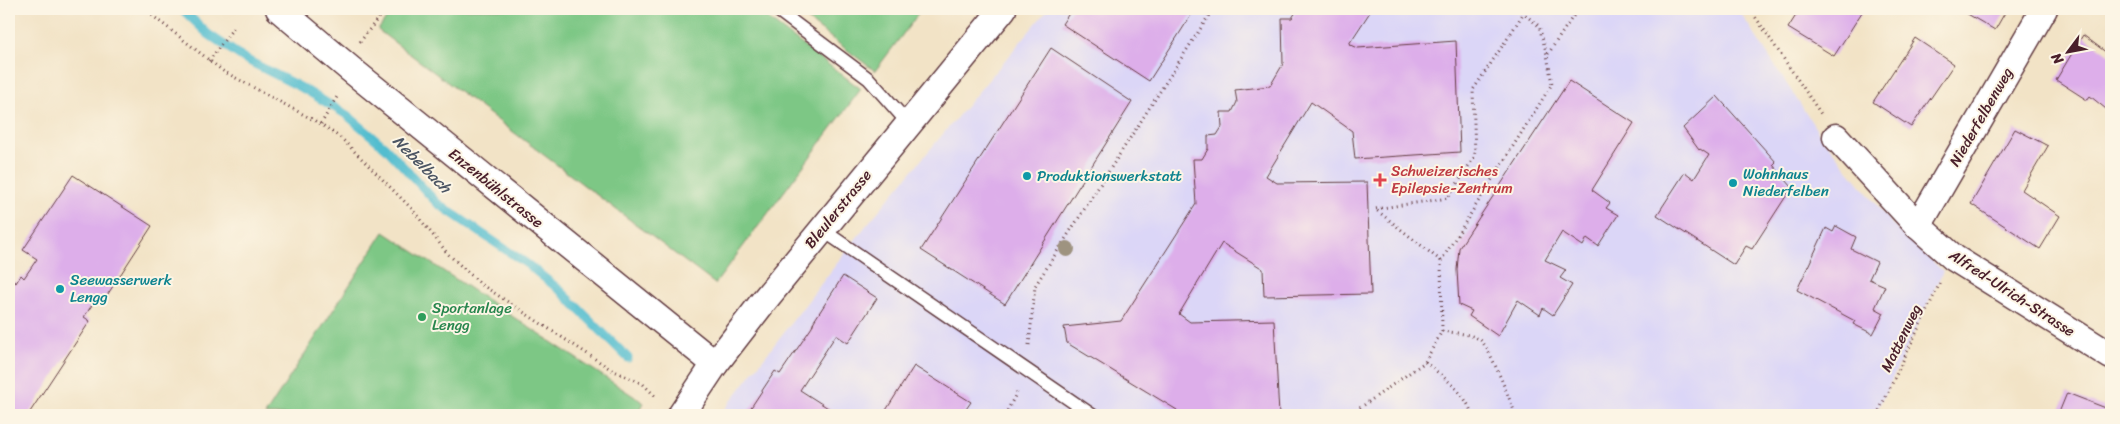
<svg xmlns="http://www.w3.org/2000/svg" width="2120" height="424" viewBox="0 0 2120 424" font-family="Sriracha,sans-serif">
<rect width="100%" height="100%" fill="#fcf5e5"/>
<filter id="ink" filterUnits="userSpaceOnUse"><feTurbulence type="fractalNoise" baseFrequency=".02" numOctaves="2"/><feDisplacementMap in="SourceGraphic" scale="10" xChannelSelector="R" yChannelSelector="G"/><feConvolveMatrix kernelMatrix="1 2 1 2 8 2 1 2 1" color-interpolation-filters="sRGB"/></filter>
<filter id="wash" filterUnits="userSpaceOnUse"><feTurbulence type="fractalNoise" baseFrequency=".0096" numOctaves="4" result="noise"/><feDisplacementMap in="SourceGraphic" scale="20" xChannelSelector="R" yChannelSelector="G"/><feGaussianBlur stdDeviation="1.12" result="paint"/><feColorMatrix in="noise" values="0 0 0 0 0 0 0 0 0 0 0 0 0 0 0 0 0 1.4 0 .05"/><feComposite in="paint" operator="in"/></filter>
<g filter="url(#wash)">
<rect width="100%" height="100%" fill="#f2e3c6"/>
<path fill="#dbd6f7" d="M1048 9H1738L1820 135 1893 225 1943 271 1875 415H720L865 227Z"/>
<g fill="#7dc785" stroke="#647358">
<path d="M393 9H755L861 89 715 284 378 30Z"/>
<path d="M793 9H922L875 71Z"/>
<path d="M384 232 644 403 636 415H265Z"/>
</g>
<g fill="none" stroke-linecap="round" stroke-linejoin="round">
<path stroke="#53bdcf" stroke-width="9" d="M182 9 208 34 245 59 304 89 347 115 386 148 437 203 527 264 561 291 628 358"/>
</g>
<g id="blocks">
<g fill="#ddaeea">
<path d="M1072 9H1195L1149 81 1062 24Z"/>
<path d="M1298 9H1372L1349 44 1358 48 1456 41 1460 152 1355 159 1352 131 1311 102 1266 176 1277 183 1367 182 1371 294 1264 296 1263 269 1222 243 1179 314 1190 322 1274 320 1279 415H1176L1177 410 1067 343 1064 327 1121 321 1196 204 1193 159H1202L1208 149V136L1217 135 1222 127 1221 112H1232L1237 102 1235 90 1270 86 1283 64 1282 18H1292Z"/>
<path d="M1800 9H1864L1834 56 1788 28Z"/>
<path d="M1959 9H2007L1995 30Z"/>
<path d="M2083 35 2111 56V113L2090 96 2087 100 2056 80Z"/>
<path d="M1915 38 1954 64 1911 127 1873 102Z"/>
<path d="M1051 48 1132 102 1005 304 921 250Z"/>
<path d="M1569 81 1634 123 1592 190 1610 203 1606 208 1618 215 1598 246 1587 238 1583 246 1562 232 1545 260 1566 270 1560 278 1572 285 1553 315 1543 308 1540 315 1518 300 1498 336 1469 316 1472 311 1459 305 1457 270 1459 248Z"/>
<path d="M1717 96 1776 162 1773 165 1792 187 1752 249 1746 246 1734 265 1657 215 1685 172 1694 179 1709 155 1700 149 1699 150 1683 128Z"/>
<path d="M2015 129 2048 146 2022 190 2060 216 2040 249 1971 204Z"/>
<path d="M73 175 152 226 104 300 98 296 84 317 90 321 28 415H9V278L16 283 21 275 24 278 37 259 23 250Z"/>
<path d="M1836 226 1856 237 1851 249 1877 262 1869 279 1885 286 1875 308 1884 313 1873 334 1853 324 1855 321 1797 290 1826 228 1833 232Z"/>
<path d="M843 276 877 298 848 343 836 335 800 390 839 415H746L775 371 780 374 812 327 814 321Z"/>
<path d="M914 366 971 402 962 415H883Z"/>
<path d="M2067 393 2111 410V415H2058Z"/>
</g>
</g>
</g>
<g filter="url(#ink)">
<use href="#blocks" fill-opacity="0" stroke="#633c42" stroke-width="1"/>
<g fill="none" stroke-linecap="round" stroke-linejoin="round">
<defs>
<g id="lane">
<path d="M776 9 869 79 908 123"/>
<path d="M821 229 1092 415"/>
</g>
<g id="street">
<path d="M279 9 349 68 715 364"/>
<path d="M1836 137 1918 226 1954 258 2111 356"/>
<path d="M1918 226 2044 9"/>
<path d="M681 415 715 364 763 302 1003 9"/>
</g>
</defs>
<use href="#lane" stroke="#633c42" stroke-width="15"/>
<use href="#street" stroke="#633c42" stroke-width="29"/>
<g stroke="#633c42" stroke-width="3" stroke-dasharray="1 4" stroke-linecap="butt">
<path d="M144 9 223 71 321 124 342 139 412 209 448 254 482 285 612 370 643 384 656 397"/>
<path d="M1750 9 1821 114"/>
<path d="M360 42 385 9"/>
<path d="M1548 54 1578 9"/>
<path d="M209 61 234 27"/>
<path d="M321 124 338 95"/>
<path d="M1441 261 1375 209 1448 198 1475 156 1473 90 1511 33"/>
<path d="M1442 331C1454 333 1468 333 1479 339 1489 344 1510 402 1516 415"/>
<path d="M1029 345 1035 286 1213 9"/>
<path d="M1425 362C1443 377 1466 392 1472 415"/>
<path d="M1005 415 1018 390"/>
<path d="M1353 415 1357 410 1425 362 1442 331 1441 261 1552 84 1547 55 1539 26 1518 9"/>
<path d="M1877 415 1940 283"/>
</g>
<use href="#lane" stroke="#fff" stroke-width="12"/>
<use href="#street" stroke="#fff" stroke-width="26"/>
<path stroke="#633c42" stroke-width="3" stroke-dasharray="1 4" stroke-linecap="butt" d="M1511 33 1526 9"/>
</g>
<circle fill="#9e9380" cx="1067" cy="249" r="8"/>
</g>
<g fill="#0f9aa8" stroke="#fcf5e5" stroke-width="2">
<circle cx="1027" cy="176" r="5"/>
<circle cx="1733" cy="183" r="5"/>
<circle cx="60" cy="289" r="5"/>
</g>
<path fill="#e0444e" stroke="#fcf5e5" stroke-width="2" d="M1377.5 172.5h5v5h5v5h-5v5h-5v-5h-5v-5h5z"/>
<circle fill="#2e9e5b" stroke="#fcf5e5" stroke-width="2" cx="422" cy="317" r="5"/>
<g text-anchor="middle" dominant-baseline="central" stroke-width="4" stroke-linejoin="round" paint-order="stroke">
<g font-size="15" fill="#4a1f2b" stroke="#fcf5e5">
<text transform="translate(1981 117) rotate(-60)">Niederfelbenweg</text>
<text transform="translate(496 188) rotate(39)">Enzenbühlstrasse</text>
<text transform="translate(838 209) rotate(-51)">Bleulerstrasse</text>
<text transform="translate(2012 293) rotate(33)">Alfred-Ulrich-Strasse</text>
<text transform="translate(1901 338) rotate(-64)">Mattenweg</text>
</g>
<g font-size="15" fill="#be3a42" stroke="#fcf5e5" text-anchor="start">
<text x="1391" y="171">Schweizerisches<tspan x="1391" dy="17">Epilepsie-Zentrum</tspan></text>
</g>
<g font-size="15" fill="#0d838f" stroke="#fcf5e5" text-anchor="start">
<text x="1743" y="174">Wohnhaus<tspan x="1743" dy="17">Niederfelben</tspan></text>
<text x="1037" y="176">Produktionswerkstatt</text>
<text x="70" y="280">Seewasserwerk<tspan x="70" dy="17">Lengg</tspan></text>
</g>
<g font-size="15" fill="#27864d" stroke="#fcf5e5" text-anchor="start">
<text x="432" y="308">Sportanlage<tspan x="432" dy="17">Lengg</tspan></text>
</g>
<g font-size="16" font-style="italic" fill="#4d5664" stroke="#fcf5e5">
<text transform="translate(422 164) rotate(45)">Nebelbach</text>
</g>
</g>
<rect width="2120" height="424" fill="none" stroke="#fcf5e5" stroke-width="30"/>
<g transform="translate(2068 52) rotate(238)" stroke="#fcf5e5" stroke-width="4" paint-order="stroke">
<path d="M0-4L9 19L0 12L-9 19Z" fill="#4a1f2b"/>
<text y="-8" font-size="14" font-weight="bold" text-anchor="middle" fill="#4a1f2b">N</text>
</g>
</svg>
